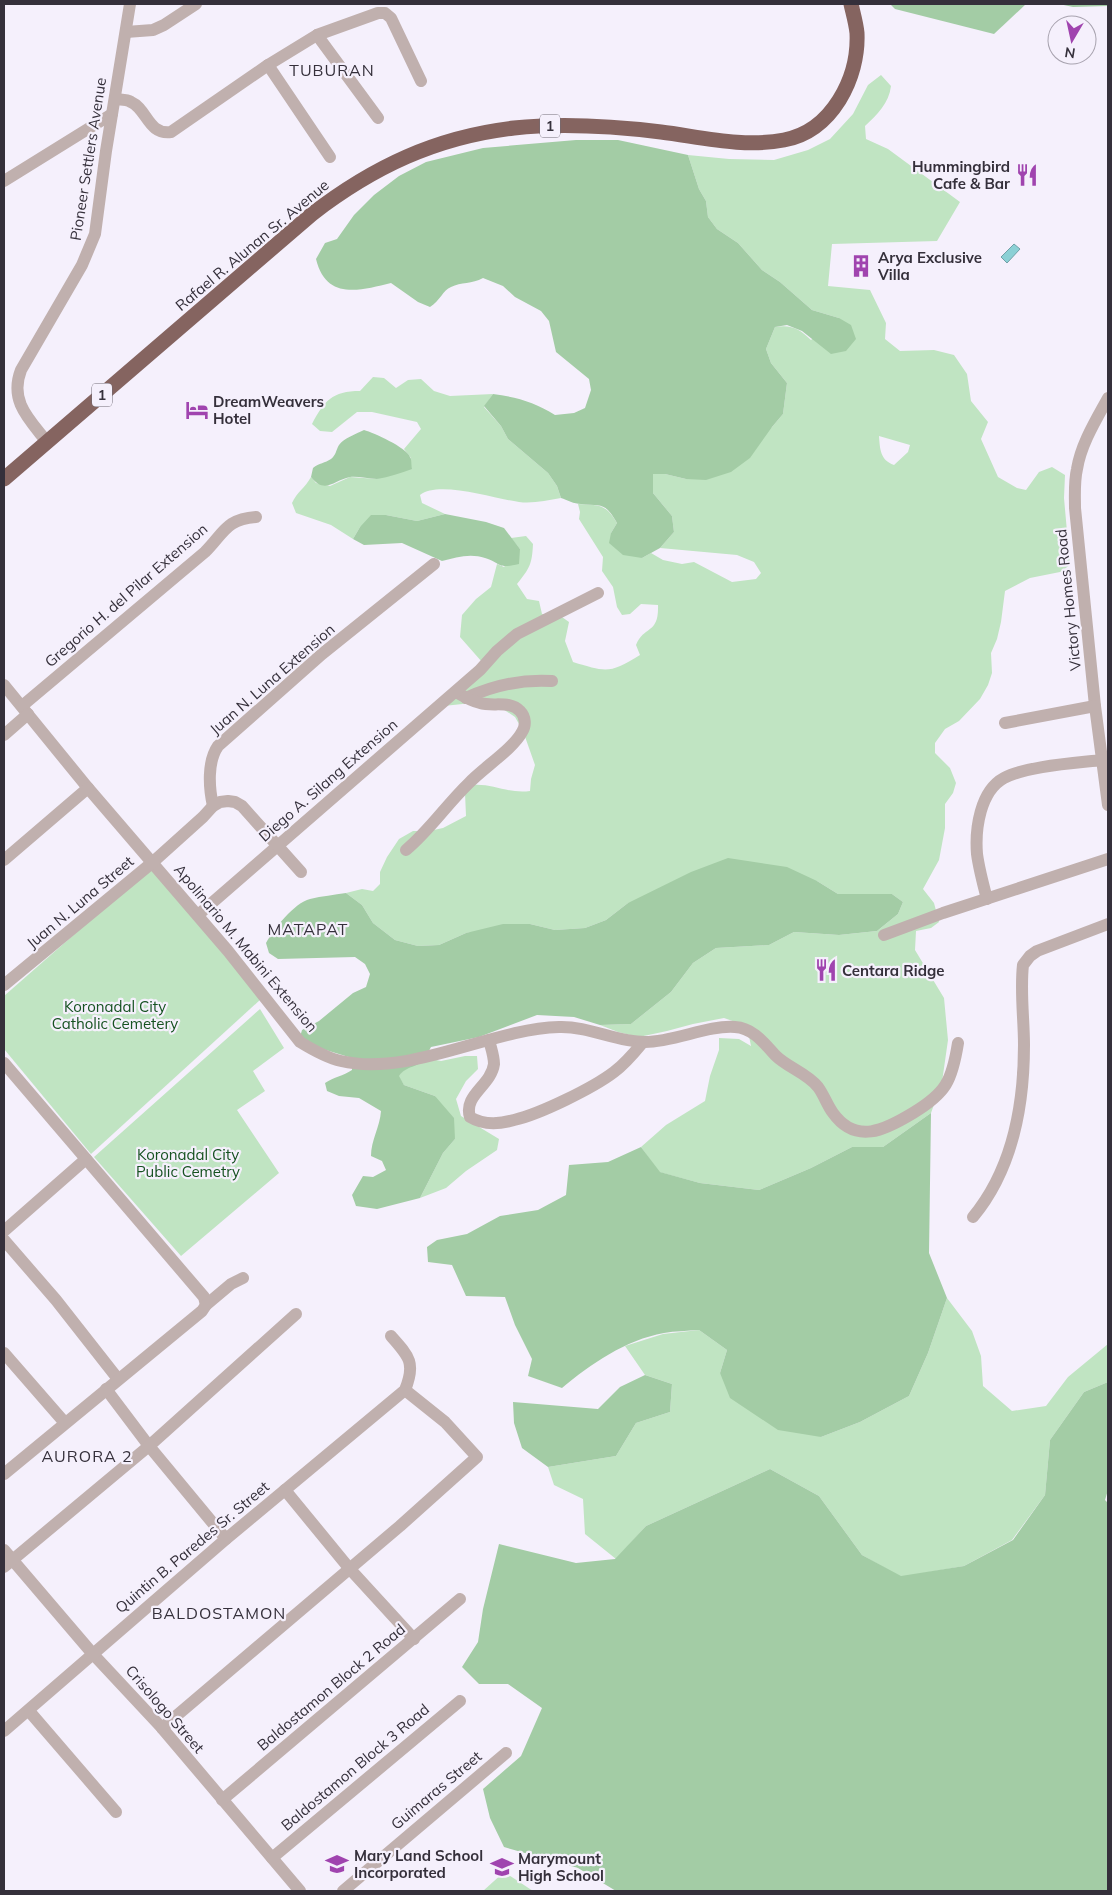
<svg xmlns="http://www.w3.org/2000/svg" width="1112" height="1895" viewBox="0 0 1112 1895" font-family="Mulish,sans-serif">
<rect width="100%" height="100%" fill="#f5f0fc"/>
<g fill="#c0e4c2" fill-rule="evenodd">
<path d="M881 75 891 86C889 103 877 115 865 126L866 139 888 149 960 202 937 241 832 244 828 286 870 290 886 323 885 339 900 351 934 350 954 355 967 374 971 401 988 422 981 439 998 477 1017 488 1026 490 1039 472 1052 467 1065 475 1064 498 1070 565 1060 572 1030 578 1005 591 1001 622 997 639 991 653 992 673 988 685 980 699 959 721 945 729 935 743V753L950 768 956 783 953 793 945 804V828L939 860 923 889 934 903 939 922 931 928 916 931 915 950 944 998 948 1040 942 1082 931 1113 883 1147H852L811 1168 759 1190 700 1183 659 1172 641 1147 666 1125 705 1101 710 1076 719 1050V1038L739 1039 751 1046 747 1026 724 1018 693 1024 667 1031 639 1037 618 1032 600 1025 631 1024 671 992 693 963 716 948 769 945 794 932 839 935 877 931 898 914 903 902 892 894H838L817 881 628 903 606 920 585 928 555 930 530 924 466 933 439 945 418 946 395 940 373 923 362 905 346 893 362 889 373 891 380 884V872L387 857 399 839 413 831H429L443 828 466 816 465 793 472 785C492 783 508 794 530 791L531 779 535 765 523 731 515 717 491 701 434 707 482 662 460 637 462 615 476 599 491 587 497 564 504 567 520 549 511 538 526 536 533 544C532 564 530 568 517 584L527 599 539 601 542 614 559 615 569 622 565 641 573 662C606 672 610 674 640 655L636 645C644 625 659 635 658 605L641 604 630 614 622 615 617 607 613 587 602 571 603 557 579 519 580 512 578 504C599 505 606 504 617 523L611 533 642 558 651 553 663 560 682 564 694 562 732 582 756 579 761 573 754 562 737 555 660 548 674 532 672 516 653 493 652 474H665L686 479 772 427 783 414 787 383 771 363 766 349 775 327C791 324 800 329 811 340L839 318 812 310 780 282 762 270 738 243 717 229 708 217 706 201 699 189 688 155 729 159 774 160 808 150 830 139 853 114 868 85ZM879 436 910 445 908 452 894 465C880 460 880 449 879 436Z"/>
<path d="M373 377 384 378 396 388 408 380 421 379 434 391 450 396 493 394 484 407 501 426 508 439 548 473 557 486 561 498C547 500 533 504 519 502 495 499 439 480 420 495L422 503 445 514 417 521 386 515 360 527 353 539 331 525 296 513 292 503C297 492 305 488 311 477L316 483 330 486 350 477 377 479 411 458 404 449 421 429 417 422 372 412H357L332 432 320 431 312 424C324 401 332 391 360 391Z"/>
<path d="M151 867 261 999 91 1154 4 1049V996Z"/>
<path d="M260 1009 284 1048 253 1071 265 1091 237 1110 279 1173 181 1256 94 1157Z"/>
<path d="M465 1056H477L478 1069 466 1081 456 1099 461 1116 499 1139 497 1150 466 1171 446 1188 420 1198 443 1153 455 1139 435 1096 404 1085 398 1076C407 1065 415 1066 426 1058L441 1061Z"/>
<path d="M947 1298 972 1331 981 1356 983 1386 1012 1411 1046 1406 1068 1377 1108 1344V1382L1084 1392 1050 1440 1045 1495 1012 1540 964 1566 901 1577 862 1555 819 1496 770 1469 646 1526 616 1559 585 1534 583 1499 554 1485 548 1467 616 1456 636 1423 670 1412 672 1384 645 1375 625 1346 663 1334 699 1330 727 1350 720 1373 821 1437 860 1422 909 1396 928 1353Z"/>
<path d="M504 1872 533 1891H483Z"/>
</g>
<g fill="#a3cca5">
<path d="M890 4H1026L994 34 895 9Z"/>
<path d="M1059 4H1108V6L1073 7Z"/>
<path d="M576 140H618L688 155 699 189 706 201 708 217 717 229 738 243 762 270 780 282 812 310 839 318 851 325 856 339 846 351 831 354 802 331 787 325 775 327 766 349 771 363 787 383 783 414 772 427 750 458 731 472 706 480 686 479 665 474H653V493L672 516 674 532 660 548 642 558 623 555 609 543 611 533 617 523C605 502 602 506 581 504 574 504 567 500 561 498L557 486 548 473 508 439 501 426 484 406 493 394C516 397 535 402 555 415L574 413 585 408 591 390 589 379 556 352 549 321 541 311 515 297 503 286 483 278C472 284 461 282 451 287 443 290 440 301 430 307L418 302 391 283C359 291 326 300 316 259L325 243 337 239 354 215 374 195 399 176 426 162 483 148Z"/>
<path d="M364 430C374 433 406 447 410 457 412 460 411 465 412 469 401 473 389 477 377 479 368 479 358 476 350 477 334 480 325 495 311 477L313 468C319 463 325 463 331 459 336 455 336 450 339 445 344 438 356 434 364 430Z"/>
<path d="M445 514 486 522 504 528 520 549 519 564C497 569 503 564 485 558 471 553 456 557 442 561L402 543 364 545 353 539 360 527 371 515H386L417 521Z"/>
<path d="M728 858 787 867 817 881 838 894H892L903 902 898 914 877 931 839 935 794 932 769 945 716 948 693 963 671 992 631 1024 600 1025 574 1017 537 1015 479 1037 431 1047C429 1050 428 1055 426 1058 418 1068 407 1065 399 1076L404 1085 435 1096 454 1118 455 1139 443 1153 420 1198 377 1209 356 1206 352 1195 363 1176 373 1177 386 1170 382 1161 371 1156C371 1140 380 1127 381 1111L359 1098 339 1096 327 1091 325 1083C334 1077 343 1076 352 1070V1058L316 1047 300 1037 302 1030 319 1021 353 993 366 987 370 974 365 964 355 957 278 959 269 953 266 943C274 929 294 903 310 899 322 896 334 895 346 893L362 905 373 923 395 940 418 946 439 945 466 933 503 924H530L555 930 585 928 606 920 628 903 691 872Z"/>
<path d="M931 1113 929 1253 947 1298 928 1353 909 1396 860 1422 821 1437 778 1430 730 1398 720 1373 727 1350 699 1330C687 1331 675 1331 664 1333 625 1340 591 1364 562 1388L528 1376 532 1359 515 1325 505 1297 466 1296 452 1265 428 1262 427 1247 437 1240 467 1234 500 1216 538 1210 566 1195 569 1165 608 1162 641 1147 660 1172 700 1183 759 1190 811 1168 852 1147H883Z"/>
<path d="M645 1375 672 1384 670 1412 636 1423 616 1456 548 1467 522 1448 514 1423 513 1402 598 1409 620 1387Z"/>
<path d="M1108 1382V1490L1105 1500 1108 1503V1891H616L578 1868 504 1847 490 1818 483 1789 521 1756 542 1708 508 1684H479L462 1667 478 1642 483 1609 499 1544 576 1563 615 1559 646 1526 770 1469 819 1496 862 1555 901 1576 964 1566 1013 1540 1045 1495 1050 1440 1084 1392Z"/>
</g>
<path fill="#8bd0d5" stroke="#71a0a7" d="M1014 244 1020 249 1007 263 1001 257Z"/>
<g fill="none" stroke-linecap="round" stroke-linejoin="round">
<g stroke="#c0b0ae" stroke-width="12">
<path d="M126 32 153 30 164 25 196 4"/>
<path d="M317 35 378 118"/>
<path d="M268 65 330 157"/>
<path d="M115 99C120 100 126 99 131 102 147 109 148 135 171 132L268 65 317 35 378 13H385L391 18 421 81"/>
<path d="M4 181 112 114"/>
<path d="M1108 398C1096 420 1081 444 1077 469 1074 482 1075 495 1075 508L1095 706 1108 805"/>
<path d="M47 442C29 419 9 401 21 370L82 265 95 234 106 151 130 4"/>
<path d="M4 685 88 788 228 951 300 1042C313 1050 327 1058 341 1061 410 1077 490 1029 559 1027 589 1026 616 1042 645 1042 675 1042 707 1025 735 1027 753 1028 764 1043 775 1055 788 1068 807 1073 818 1087 824 1095 827 1105 833 1113 856 1145 885 1130 913 1113 946 1093 952 1081 958 1043"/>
<path d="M466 698C494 685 521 679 552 681"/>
<path d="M22 706 205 552C224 533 226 519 256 517"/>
<path d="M1005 723 1095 706"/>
<path d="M4 735 28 714"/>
<path d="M213 806C209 788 207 762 218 746L322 654 434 564"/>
<path d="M406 850C430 830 447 804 469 783 483 768 513 749 522 732 526 726 526 717 520 711 510 700 493 707 480 703 471 701 463 696 456 692"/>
<path d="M4 860 88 788"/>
<path d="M987 899C983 884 979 869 977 854 975 829 980 791 1004 778 1026 766 1076 763 1102 760"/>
<path d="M198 915 480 670 497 651 517 634 598 593"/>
<path d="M884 935 943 913 1108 859"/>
<path d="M4 985 153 862 203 817 213 806 220 802 228 801 235 802 242 806 301 872"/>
<path d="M489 1040C491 1048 494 1056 494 1064 491 1086 463 1095 470 1117 483 1125 500 1124 514 1120 540 1114 593 1088 614 1072 626 1063 634 1053 643 1042"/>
<path d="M4 1063 204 1297 206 1305"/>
<path d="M973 1217C1012 1170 1024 1105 1024 1045 1024 1019 1020 991 1023 965L1030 956 1037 951 1108 924"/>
<path d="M4 1231 86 1159"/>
<path d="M4 1240 56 1300 118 1379"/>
<path d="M4 1353 65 1423"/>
<path d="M106 1389 149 1446 226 1539"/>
<path d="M4 1474 202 1311 206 1305 231 1284 243 1278"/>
<path d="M285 1490 349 1568 414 1639"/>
<path d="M4 1550 92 1653 162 1728 300 1891"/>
<path d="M4 1567 149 1446 296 1314"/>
<path d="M29 1711 116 1812"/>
<path d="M162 1728 400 1526 477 1457 445 1422 405 1390"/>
<path d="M4 1731 226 1539 405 1390C416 1363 409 1356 391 1336"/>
<path d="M222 1800 460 1599"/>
<path d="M272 1858 460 1701"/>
<path d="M343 1891 506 1753"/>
</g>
<path stroke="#856460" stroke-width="15" d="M4 479 312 214C373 167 436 137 514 128 562 123 612 126 661 132 701 137 744 148 784 140 832 131 859 78 857 33 856 23 853 13 851 4"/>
</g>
<defs>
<symbol id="restaurant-bare" viewBox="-9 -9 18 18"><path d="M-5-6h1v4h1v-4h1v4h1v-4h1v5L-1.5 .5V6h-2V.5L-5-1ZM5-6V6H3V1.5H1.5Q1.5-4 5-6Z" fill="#a044af" stroke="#f5f0fc" stroke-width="2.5" paint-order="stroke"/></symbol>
<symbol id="building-bare" viewBox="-9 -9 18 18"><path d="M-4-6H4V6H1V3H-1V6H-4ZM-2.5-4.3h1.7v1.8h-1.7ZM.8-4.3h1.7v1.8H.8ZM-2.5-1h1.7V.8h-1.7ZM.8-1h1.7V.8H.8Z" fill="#a044af" stroke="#f5f0fc" stroke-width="2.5" paint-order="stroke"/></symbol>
<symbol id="hotel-bare" viewBox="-9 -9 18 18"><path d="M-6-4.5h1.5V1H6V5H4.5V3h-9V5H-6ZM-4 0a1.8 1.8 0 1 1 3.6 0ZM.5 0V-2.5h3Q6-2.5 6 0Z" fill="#a044af" stroke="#f5f0fc" stroke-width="2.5" paint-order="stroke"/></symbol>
<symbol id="school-bare" viewBox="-9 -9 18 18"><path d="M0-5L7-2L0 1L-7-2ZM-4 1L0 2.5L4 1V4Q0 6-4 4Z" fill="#a044af" stroke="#f5f0fc" stroke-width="2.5" paint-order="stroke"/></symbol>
</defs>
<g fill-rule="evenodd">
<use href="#restaurant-bare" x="1011" y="159" width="32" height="32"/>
<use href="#building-bare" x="845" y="250" width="32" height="32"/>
<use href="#hotel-bare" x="181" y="394" width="32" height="32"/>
<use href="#restaurant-bare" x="810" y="954" width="32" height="32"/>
<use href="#school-bare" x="321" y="1848" width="32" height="32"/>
<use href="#school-bare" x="486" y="1851" width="32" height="32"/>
</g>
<g text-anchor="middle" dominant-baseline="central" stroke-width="4.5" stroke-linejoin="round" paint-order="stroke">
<g fill="#f5f0fc" stroke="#6f6a75" stroke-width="1">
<rect x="540" y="114.5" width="20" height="23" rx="4"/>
<rect x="92" y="383.5" width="20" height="23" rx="4"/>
</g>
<g font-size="14" font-weight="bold" fill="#35303b">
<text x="550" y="126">1</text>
<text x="102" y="395">1</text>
</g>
<g font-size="15" fill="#35303b" stroke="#f5f0fc">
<text transform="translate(88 159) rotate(-81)">Pioneer Settlers Avenue</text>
<text transform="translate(252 245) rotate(-40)">Rafael R. Alunan Sr. Avenue</text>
<text transform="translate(126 595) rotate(-41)">Gregorio H. del Pilar Extension</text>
<text transform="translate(1068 600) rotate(-96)">Victory Homes Road</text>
<text transform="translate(272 679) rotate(-41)">Juan N. Luna Extension</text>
<text transform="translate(328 780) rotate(-41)">Diego A. Silang Extension</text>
<text transform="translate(80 902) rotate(-40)">Juan N. Luna Street</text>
<text transform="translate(246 948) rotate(50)">Apolinario M. Mabini Extension</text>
<text transform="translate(192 1547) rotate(-40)">Quintin B. Paredes Sr. Street</text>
<text transform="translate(331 1687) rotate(-40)">Baldostamon Block 2 Road</text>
<text transform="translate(165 1709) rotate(49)">Crisologo Street</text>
<text transform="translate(355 1767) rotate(-40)">Baldostamon Block 3 Road</text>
<text transform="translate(436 1790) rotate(-40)">Guimaras Street</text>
</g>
<g font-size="15" font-weight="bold" fill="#35303b" stroke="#f5f0fc" text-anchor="start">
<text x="1010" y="166" text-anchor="end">Hummingbird<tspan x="1010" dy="17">Cafe &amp; Bar</tspan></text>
<text x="878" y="257">Arya Exclusive<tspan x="878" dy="17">Villa</tspan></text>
<text x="213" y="401">DreamWeavers<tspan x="213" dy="17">Hotel</tspan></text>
<text x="842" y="970">Centara Ridge</text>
<text x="354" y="1855">Mary Land School<tspan x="354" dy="17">Incorporated</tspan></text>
<text x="518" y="1858">Marymount<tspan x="518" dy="17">High School</tspan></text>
</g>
<g font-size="15" fill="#165221" stroke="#f5f0fc">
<text x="115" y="1006">Koronadal City<tspan x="115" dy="17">Catholic Cemetery</tspan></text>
<text x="188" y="1154">Koronadal City<tspan x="188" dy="17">Public Cemetry</tspan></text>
</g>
<g font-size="16" letter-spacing="1" fill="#35303b" stroke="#f5f0fc">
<text x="332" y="70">TUBURAN</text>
<text x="308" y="929">MATAPAT</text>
<text x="87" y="1456">AURORA 2</text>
<text x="219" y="1613">BALDOSTAMON</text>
</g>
</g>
<rect width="1112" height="1895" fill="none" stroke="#35303b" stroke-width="10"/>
<g transform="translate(1072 40) rotate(189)"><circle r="24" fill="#f5f0fc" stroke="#a8a3af"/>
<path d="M0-4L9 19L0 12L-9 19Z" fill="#a044af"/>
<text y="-8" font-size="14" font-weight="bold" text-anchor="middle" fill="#35303b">N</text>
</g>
</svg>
